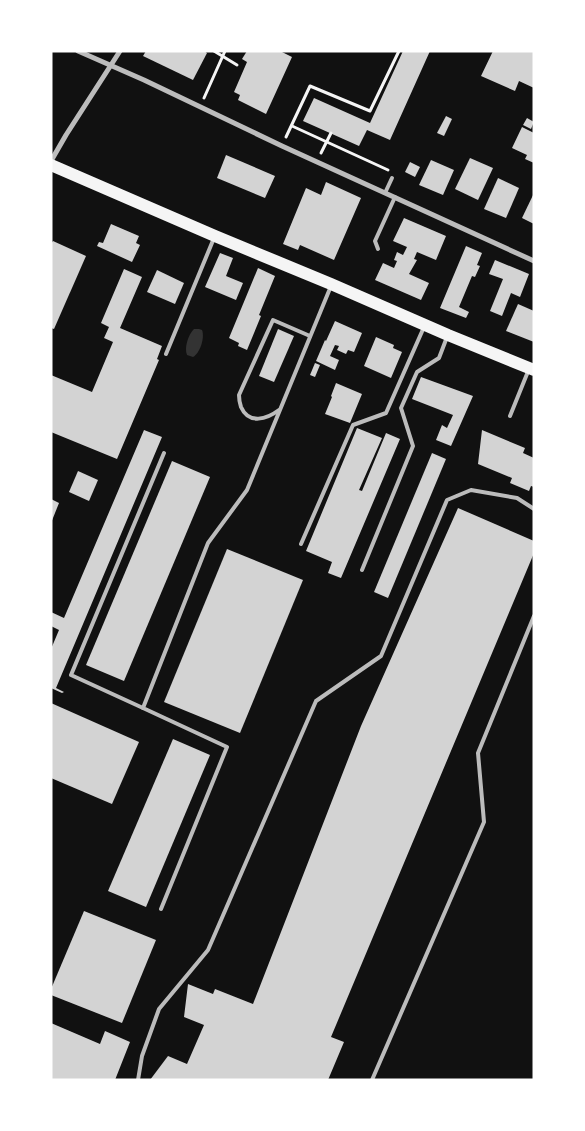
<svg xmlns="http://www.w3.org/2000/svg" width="585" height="1131" viewBox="0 0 585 1131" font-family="Raleway,sans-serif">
<rect width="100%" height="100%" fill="#111"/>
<path fill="#333" d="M194 329H199L202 330C205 338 200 353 193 357L187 355C184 348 188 335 194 329Z"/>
<g fill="#d3d3d3">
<path d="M146 51H204L207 53 193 80 143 56Z"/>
<path d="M247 51H280L292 57 266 114 238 100 240 95 234 92 247 62 242 59Z"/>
<path d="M403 51H430L390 140 367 130 359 146 303 121 314 98 370 123Z"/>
<path d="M493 51H534V88L519 81 515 91 481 76Z"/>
<path d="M446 116 452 119 444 136 437 133Z"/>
<path d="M527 118 534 122V125L533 124 531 129 523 125Z"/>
<path d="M522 127 534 133V163L525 159 527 155 512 148Z"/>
<path d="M226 155 275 176 265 198 217 178Z"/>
<path d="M470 158 493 168 478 200 455 189Z"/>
<path d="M431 160 454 170 443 195 419 185Z"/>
<path d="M410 162 420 167 415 177 405 172Z"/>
<path d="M498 178 519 188 506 218 484 209Z"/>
<path d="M326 182 361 198 334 260 300 245 298 250 283 244 306 188 321 195Z"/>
<path d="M534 193V224L522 218Z"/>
<path d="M404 218 446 236 436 260 417 252 414 259 417 260 409 274 429 283 421 300 375 280 383 263 394 268 397 261 394 260 397 252 403 255 407 247 393 241Z"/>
<path d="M111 224 139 236 136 243 140 245 132 262 97 246 99 242 103 243Z"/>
<path d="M53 241 86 256 54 329 51 328V244Z"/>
<path d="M466 246 482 253 477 265 480 266 475 277 472 276 459 307 469 312 466 318 440 308Z"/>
<path d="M220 253 233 258 226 276 243 283 236 300 205 287Z"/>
<path d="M495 260 529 274 520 297 511 293 502 316 490 311 503 279 489 274Z"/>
<path d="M258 268 275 276 259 315 261 316 247 350 238 346 239 343 229 338Z"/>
<path d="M124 269 142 277 120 328 162 346 157 359 159 360 117 459 51 432V375L92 392 113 342 104 338 109 327 101 323Z"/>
<path d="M157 270 184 283 175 304 147 292Z"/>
<path d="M518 304 534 311V342L506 331Z"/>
<path d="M335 321 362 333 354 352 348 350 346 354 337 350 339 346 335 345 330 356 339 360 335 370 316 361 325 340 326 341Z"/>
<path d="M278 329 294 336 274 382 259 376Z"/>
<path d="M376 337 394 345 393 348 402 352 391 378 364 366Z"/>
<path d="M315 363 320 365 315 377 310 375Z"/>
<path d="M421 377 473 396 451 446 436 440 442 425 447 428 453 415 412 399Z"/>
<path d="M336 383 362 394 350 423 325 414 332 397 331 396Z"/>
<path d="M357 428 382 438 359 490 362 491 386 433 400 439 341 578 328 573 332 562 306 551Z"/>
<path d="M144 430 162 437 56 688 64 692 62 693 51 688V649L59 630 51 626V612L64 618Z"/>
<path d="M482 430 525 448 523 453 534 458V487L531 486 529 491 510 483 512 478 478 464Z"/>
<path d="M432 453 446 459 388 598 374 592Z"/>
<path d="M172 461 210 477 124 681 86 665Z"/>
<path d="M78 471 98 480 89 501 69 492Z"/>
<path d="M51 499 59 503 51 523Z"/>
<path d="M458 508 534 541V553L331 1037 344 1042 328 1080H150L168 1056 187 1064 204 1025 184 1017 188 984 213 994 215 989 253 1004 361 726Z"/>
<path d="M227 549 303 580 240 733 164 702Z"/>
<path d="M51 703 139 742 112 804 51 778Z"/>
<path d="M173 739 210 755 146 907 108 891Z"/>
<path d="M84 911 156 940 122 1023 51 995V989Z"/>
<path d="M51 1023 100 1044 105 1031 130 1042 115 1080H51Z"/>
</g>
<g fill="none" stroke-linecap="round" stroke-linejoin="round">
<g stroke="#f5f5f5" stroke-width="3">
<path d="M214 51 237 65"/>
<path d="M204 98 225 51"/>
<path d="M292 126 388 170"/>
<path d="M286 137 310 86 370 111 399 51"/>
<path d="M321 153 331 133"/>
</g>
<g stroke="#bcbcbc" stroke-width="4">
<path d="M385 193 392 178"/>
<path d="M378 249 375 241 395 197"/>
<path d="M166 354 214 238"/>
<path d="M279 410C267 419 249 425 241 407 240 404 239 399 239 395L273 320 310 336"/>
<path d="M510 416 529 369"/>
<path d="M301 544 353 425 386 413 424 327"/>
<path d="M362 570 413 446 401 408 417 372 439 358 447 337"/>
<path d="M143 708 71 675 164 453"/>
<path d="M161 909 227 747 143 708 208 543 247 490 331 286"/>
<path d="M138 1080 142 1056 159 1009 208 950 316 701 381 656 447 500 471 490 517 498 534 509"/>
<path d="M372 1080 484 822 478 753 534 616"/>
</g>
<g stroke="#bcbcbc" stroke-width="5">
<path d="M78 51 144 80 282 146 534 261"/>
<path d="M51 161 66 135 120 51"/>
</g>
<path stroke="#f5f5f5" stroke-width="12" d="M51 165 215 236 331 284 448 335 534 370"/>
</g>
<rect width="585" height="1131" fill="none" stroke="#ffffff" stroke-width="105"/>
</svg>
